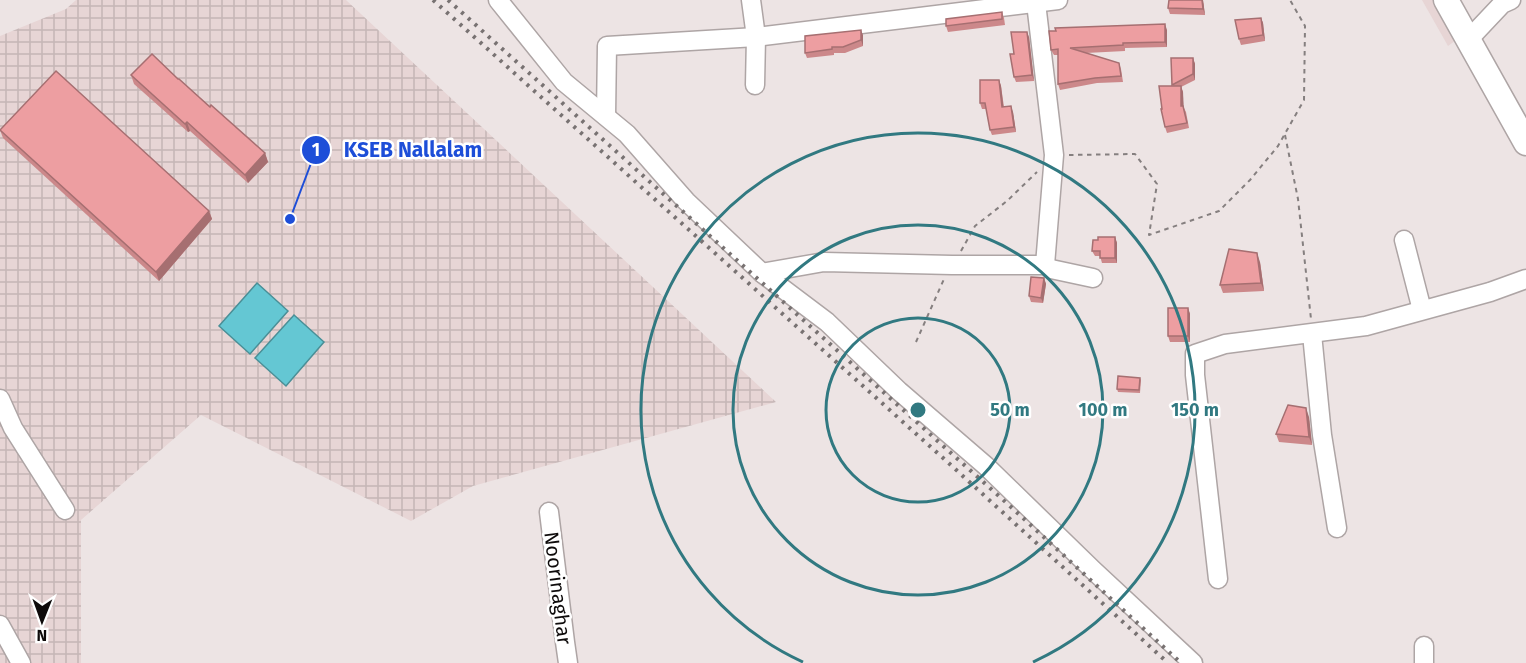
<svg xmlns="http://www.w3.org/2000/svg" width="1526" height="663" viewBox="0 0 1526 663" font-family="'Fira Sans',sans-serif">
<defs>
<pattern id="industrial-grid" width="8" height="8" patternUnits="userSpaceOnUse" patternTransform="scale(1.5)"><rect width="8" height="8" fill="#e7d5d5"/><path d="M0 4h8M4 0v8" fill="none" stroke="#c5b6b6"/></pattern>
</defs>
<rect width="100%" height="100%" fill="#ede4e4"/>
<path fill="#e7d5d5" d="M1422 0H1442L1463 35 1448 46Z"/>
<path fill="url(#industrial-grid)" d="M76 0H346L776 402 473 486 411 521 201 415 81 520V663H0V36L66 9Z"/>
<g fill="#64c7d3" stroke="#4a8f97" stroke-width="1.5">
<path d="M257 283 288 311 250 354 219 326Z"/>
<path d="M294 315 324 342 286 386 255 358Z"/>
</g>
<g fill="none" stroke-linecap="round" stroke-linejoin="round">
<defs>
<g id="minor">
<path d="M498 0 564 82 627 134 686 201 762 273 827 322 899 391 986 466 1093 570 1193 663"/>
<path d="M751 0 756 37 755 85"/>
<path d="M1036 3 1054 155 1045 265"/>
<path d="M1469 39 1502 4 1511 0"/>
<path d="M606 116 607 46 756 37 1058 0"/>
<path d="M1404 240 1422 310"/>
<path d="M762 273 824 262 952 265H1045L1051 269 1093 278"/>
<path d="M1312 334 1322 435 1337 528"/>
<path d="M0 399 13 428 65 510"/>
<path d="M549 512 565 642 568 663"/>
<path d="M1218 579 1195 375V354L1225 344 1366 326 1490 292 1526 279"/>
<path d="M0 625 21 663"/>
<path d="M1424 663V646"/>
</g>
<path id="major" d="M1446 0 1526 143"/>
</defs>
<use href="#minor" stroke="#aea5a5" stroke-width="21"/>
<use href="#major" stroke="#aea5a5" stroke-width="27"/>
<g stroke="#857f7f" stroke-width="2" stroke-dasharray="4.5 4.5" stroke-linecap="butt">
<path d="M1285 135 1298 199 1311 319"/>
<path d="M1069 155 1135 154 1157 184 1149 235 1219 211 1250 180 1278 146 1304 100 1305 26 1290 0"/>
<path d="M961 251 975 226 1007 201 1037 172"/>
<path d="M916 342 944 279"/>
</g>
<use href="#minor" stroke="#fff" stroke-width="18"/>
<use href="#major" stroke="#fff" stroke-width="24"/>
<g stroke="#787272" stroke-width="4" stroke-dasharray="3 6" stroke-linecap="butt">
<path d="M433 0 942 457 1168 663"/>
<path d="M448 0 1011 507 1181 663"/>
</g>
</g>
<g fill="#cc888a">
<path d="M1169 0H1203L1205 15 1170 14 1168 8Z"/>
<path d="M1002 12 1004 18 1005 25 948 32 946 26Z"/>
<path d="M1261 18 1263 23 1265 41 1241 45 1239 39Z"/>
<path d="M1167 30V47L1125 48V51L1086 53 1119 63 1121 69 1123 82 1097 83 1060 90 1058 84V55H1054L1051 50Z"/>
<path d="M863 35V46L845 53H834V55L807 58 805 53Z"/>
<path d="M1029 37 1034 81 1016 82 1014 77V54Z"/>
<path d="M1193 58 1195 64V80L1181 87 1183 92V106L1186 112 1189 128 1167 133 1165 127 1162 109 1173 86 1172 85Z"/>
<path d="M131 75 178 79 265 153 268 162 248 183 190 131 188 132 134 84Z"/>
<path d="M999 80 1001 86 1004 107 1013 112 1016 132 992 135 990 130 986 109H982L980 103Z"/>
<path d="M0 130 209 211 212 219 159 281 3 138Z"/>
<path d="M1115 237 1117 243V263H1102L1100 256H1095L1092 251 1098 240Z"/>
<path d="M1260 262 1264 291 1223 293 1220 285Z"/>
<path d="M1044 278 1046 284 1043 303 1031 302 1029 296Z"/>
<path d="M1188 308 1190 314V342H1170L1168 336Z"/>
<path d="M1140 378 1141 380 1140 393 1118 392 1117 389Z"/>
<path d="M1309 417 1312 445 1279 442 1276 434Z"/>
</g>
<g fill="#a66f71">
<path d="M1202 0H1203L1205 15 1203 9Z"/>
<path d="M1261 18 1263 23 1265 41 1263 35Z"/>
<path d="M1165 24 1167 30V47L1165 42Z"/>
<path d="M861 30 863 35V46L861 40Z"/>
<path d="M1027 32 1029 37 1034 81 1032 75Z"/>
<path d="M1193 58 1195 64V80L1193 74Z"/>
<path d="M999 80 1001 86 1004 112 1002 107Z"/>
<path d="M1181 86 1183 92 1184 112 1181 106Z"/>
<path d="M1011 106 1013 112 1016 132 1014 127Z"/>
<path d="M187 122 190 131 188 132 185 124Z"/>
<path d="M265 153 268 162 248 183 245 175Z"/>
<path d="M209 211 212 219 159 281 156 272Z"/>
<path d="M1115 237 1117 243V263L1115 258Z"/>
<path d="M1257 253 1260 262 1264 291 1261 283Z"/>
<path d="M1044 278 1046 284 1043 303 1041 298Z"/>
<path d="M1188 308 1190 314V342L1188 336Z"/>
<path d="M1306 408 1309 417 1312 445 1309 437Z"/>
</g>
<g fill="#ed9ea1" stroke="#a66f71" stroke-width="1.5">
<path d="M1169 0H1202L1203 9 1168 8Z"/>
<path d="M1002 12V19L946 26V19Z"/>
<path d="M1261 18 1263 35 1239 39 1235 20Z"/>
<path d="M1165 24V42L1123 43V45L1070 48 1119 63 1121 76 1095 78 1058 84V49L1051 50 1049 31H1056L1055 28Z"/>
<path d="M861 30V40L843 47H832V49L805 53V36Z"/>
<path d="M1011 32H1027L1032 75 1014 77 1010 54H1014Z"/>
<path d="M152 54 178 79H179L210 107 211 105 265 153 245 175 187 122 185 124 131 75Z"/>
<path d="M1171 58H1193V74L1172 85Z"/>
<path d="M56 71 209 211 156 272 0 130Z"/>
<path d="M980 80H999L1002 107 1011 106 1014 127 990 130 985 103H980Z"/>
<path d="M1159 86H1181V106H1183L1187 123 1165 127 1161 109H1162Z"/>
<path d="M1098 237H1115V258H1100V251H1092L1093 240H1098Z"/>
<path d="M1229 249 1257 253 1261 283 1220 285Z"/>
<path d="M1031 277 1044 278 1041 298 1029 296Z"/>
<rect x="1168" y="308" width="20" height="28"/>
<path d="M1118 376 1140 378 1139 390 1117 389Z"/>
<path d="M1288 405 1306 408 1309 437 1276 434Z"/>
</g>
<g fill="none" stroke="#317981" stroke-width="3">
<circle cx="918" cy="410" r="92"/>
<circle cx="918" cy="410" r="185"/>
<path d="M803 662A277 277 0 1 1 1033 662"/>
</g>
<g text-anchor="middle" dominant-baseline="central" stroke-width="5" stroke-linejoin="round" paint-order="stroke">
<g font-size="20" fill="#0e0b0b" stroke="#fff">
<text transform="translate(558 588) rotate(83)">Noorinaghar</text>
</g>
</g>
<circle cx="918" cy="410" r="9" fill="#317981" stroke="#fff" stroke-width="3"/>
<g font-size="18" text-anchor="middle" font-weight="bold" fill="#317981" stroke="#fff" stroke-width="5" stroke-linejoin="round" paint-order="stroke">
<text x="1010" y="416">50 m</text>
<text x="1103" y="416">100 m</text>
<text x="1195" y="416">150 m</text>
</g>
<path fill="none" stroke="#1d4ed8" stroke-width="2" d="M290 219L316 150"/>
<g fill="#1d4ed8" stroke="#fff" stroke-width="2">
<circle cx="290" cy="219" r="6"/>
<circle cx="316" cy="150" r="15"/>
</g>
<g font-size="18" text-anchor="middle" font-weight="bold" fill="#fff">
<text x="316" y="156">1</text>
</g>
<g font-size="21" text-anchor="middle" font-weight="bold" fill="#1d4ed8" stroke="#fff" stroke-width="5" stroke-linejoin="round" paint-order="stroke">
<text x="413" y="157">KSEB Nallalam</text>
</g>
<g transform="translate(42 621) rotate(181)" stroke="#ffffff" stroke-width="4.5" paint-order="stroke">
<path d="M0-4.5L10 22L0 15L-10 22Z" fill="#0e0b0b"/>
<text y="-9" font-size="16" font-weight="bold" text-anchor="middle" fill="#0e0b0b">N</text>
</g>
</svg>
